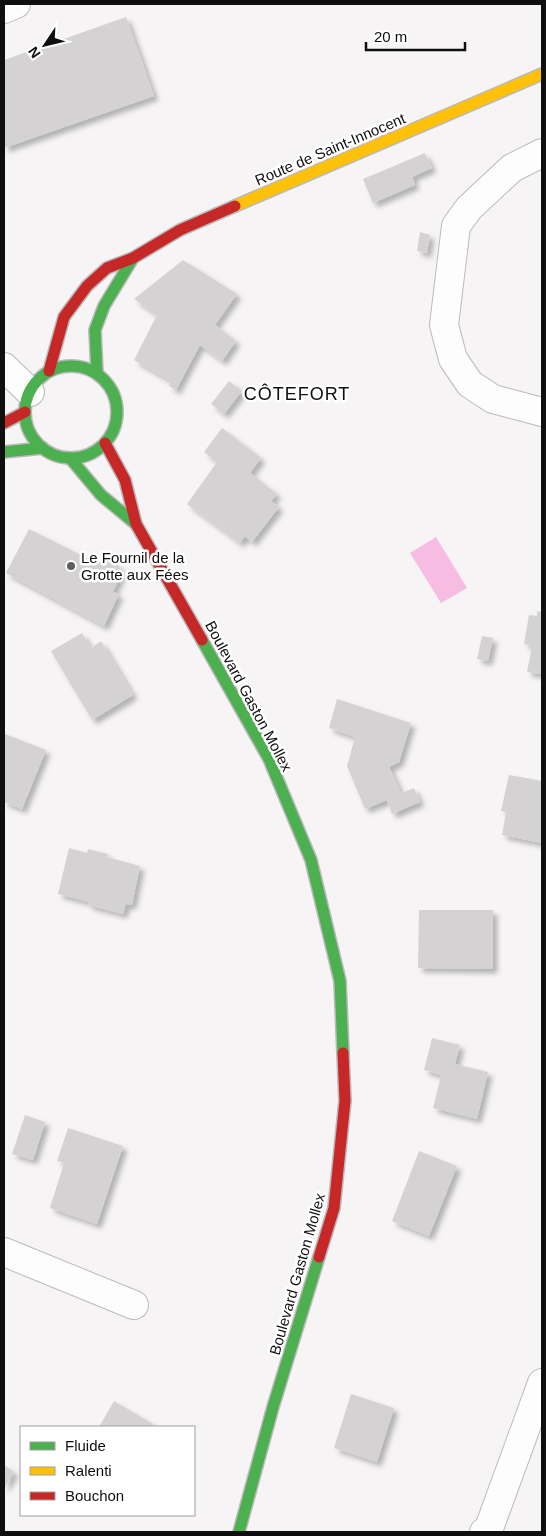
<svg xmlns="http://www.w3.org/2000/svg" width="546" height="1536" viewBox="0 0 546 1536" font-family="Helvetica,sans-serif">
<defs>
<filter id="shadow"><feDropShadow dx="4.5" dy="4.5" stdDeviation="2.5" flood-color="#0004"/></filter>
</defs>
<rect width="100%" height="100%" fill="#f6f4f5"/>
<path fill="#f6bce1" d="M436 537 467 588 441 603 410 553Z"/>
<g fill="#d4d2d3" filter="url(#shadow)">
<path d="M126 17 154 96 4 148V60Z"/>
<path d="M425 153 432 168 412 177 415 185 373 203 363 179Z"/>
<path d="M420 232 430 235 427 253 417 251Z"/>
<path d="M183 260 237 294 215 325 236 341 222 361 200 345 176 390 169 386 171 381 134 360 157 315 134 299Z"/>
<path d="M229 381 242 391 224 414 211 404Z"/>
<path d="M222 428 261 458 250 473 277 494 271 501 279 507 252 542 245 536 240 543 187 504 217 462 204 452Z"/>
<path d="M29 529 99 564 102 558 118 565 122 572 113 592 119 594 104 626 6 573Z"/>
<path d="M537 611 542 612V674L527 672 532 646 524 644 529 615 537 616Z"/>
<path d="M82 633 91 648 101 641 133 695 92 720 51 651Z"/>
<path d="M482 636 493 638 488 661 477 659Z"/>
<path d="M337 699 411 723 399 762 389 767 401 793 414 788 420 802 392 814 387 800 365 809 347 766 355 737 329 728Z"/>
<path d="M5 734 46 750 22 809 4 802Z"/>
<path d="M509 775 542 781V843L502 835 506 812 501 811Z"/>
<path d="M69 848 87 853 88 849 108 854 107 857 140 866 132 905 126 904 123 914 88 905 89 902 58 894Z"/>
<path d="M419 910H493V969L418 968Z"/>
<path d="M432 1038 460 1045 455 1064 488 1072 477 1119 433 1108 441 1075 424 1070Z"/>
<path d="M25 1115 45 1122 33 1160 12 1154Z"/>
<path d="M68 1128 123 1146 97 1224 50 1208 64 1163 57 1161Z"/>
<path d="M419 1151 457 1166 429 1236 392 1221Z"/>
<path d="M351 1394 394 1408 377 1462 334 1448Z"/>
<path d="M114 1401 153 1424 152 1427H99Z"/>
<path d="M4 1465 14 1472 4 1489Z"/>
</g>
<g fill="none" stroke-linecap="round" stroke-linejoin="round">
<defs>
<g id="street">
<path d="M4 9 16 4"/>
<path d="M542 153 512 168 469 208 456 226 444 325 453 359 470 384 493 399 542 412"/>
<path d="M4 367 30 392"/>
<path d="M4 1252 134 1305"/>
<path d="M484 1532 488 1531 542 1383"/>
</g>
<g id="fast">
<circle cx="71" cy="412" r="46"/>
<path d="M97 373 95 330 104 306 133 258"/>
<path d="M4 452 43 448"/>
<path d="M70 458 101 495 136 524"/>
<path d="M202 640 269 759 311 860 340 981 343 1053"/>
<path d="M239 1532 273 1407 319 1257"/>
</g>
<path id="slow" d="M235 206 542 74"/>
<g id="jam">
<path d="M49 371 64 317 87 286 107 268 133 258 180 230 235 206"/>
<path d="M4 423 25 412"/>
<path d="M105 443 125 480 136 524 202 640"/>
<path d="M319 1257 334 1208 345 1101 343 1053"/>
</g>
</defs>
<use href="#street" stroke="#bbb9ba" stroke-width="30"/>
<use href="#fast" stroke="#bbb9ba" stroke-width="14"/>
<use href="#slow" stroke="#bbb9ba" stroke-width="14"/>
<use href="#jam" stroke="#bbb9ba" stroke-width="14"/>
<use href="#street" stroke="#fefdfe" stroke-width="28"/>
<use href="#fast" stroke="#4caf50" stroke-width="11"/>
<use href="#slow" stroke="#ffc107" stroke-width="11"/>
<use href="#jam" stroke="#c62828" stroke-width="11"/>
</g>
<circle fill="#605f60" stroke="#fff" stroke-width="2" cx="71" cy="566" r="5"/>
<g text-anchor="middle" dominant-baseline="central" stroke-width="5" stroke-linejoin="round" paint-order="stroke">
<g font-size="15" fill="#100f0f" stroke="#fff">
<text transform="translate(330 149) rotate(-23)">Route de Saint-Innocent</text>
<text transform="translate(249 696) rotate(62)">Boulevard Gaston Mollex</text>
<text transform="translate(297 1274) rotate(-74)">Boulevard Gaston Mollex</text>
</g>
<g font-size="15" fill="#100f0f" stroke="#fff" text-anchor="start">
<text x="81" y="557">Le Fournil de la<tspan x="81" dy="17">Grotte aux Fées</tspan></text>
</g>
<g font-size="18" letter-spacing="1" fill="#100f0f" stroke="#fff">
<text x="297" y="394">CÔTEFORT</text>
</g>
</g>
<rect width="546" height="1536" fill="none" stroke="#100f0f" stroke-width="10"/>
<rect x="20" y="1426" width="175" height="90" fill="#ffffff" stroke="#9f9f9f"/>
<rect x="30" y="1442" width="25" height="8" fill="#4caf50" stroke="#9f9f9f"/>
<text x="65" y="1451" font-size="15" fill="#100f0f">Fluide</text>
<rect x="30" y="1467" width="25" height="8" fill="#ffc107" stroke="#9f9f9f"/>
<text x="65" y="1476" font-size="15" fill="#100f0f">Ralenti</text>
<rect x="30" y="1492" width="25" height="8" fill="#c62828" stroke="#9f9f9f"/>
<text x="65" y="1501" font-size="15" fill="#100f0f">Bouchon</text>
<g transform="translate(45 45) rotate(235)" stroke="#ffffff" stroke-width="4" paint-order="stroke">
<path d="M0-4L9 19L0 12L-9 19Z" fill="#100f0f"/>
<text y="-8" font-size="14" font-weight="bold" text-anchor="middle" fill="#100f0f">N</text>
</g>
<path d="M366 42v8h99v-8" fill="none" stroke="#100f0f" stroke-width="2.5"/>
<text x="374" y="42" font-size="15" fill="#100f0f" stroke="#ffffff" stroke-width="4" paint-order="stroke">20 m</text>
</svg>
